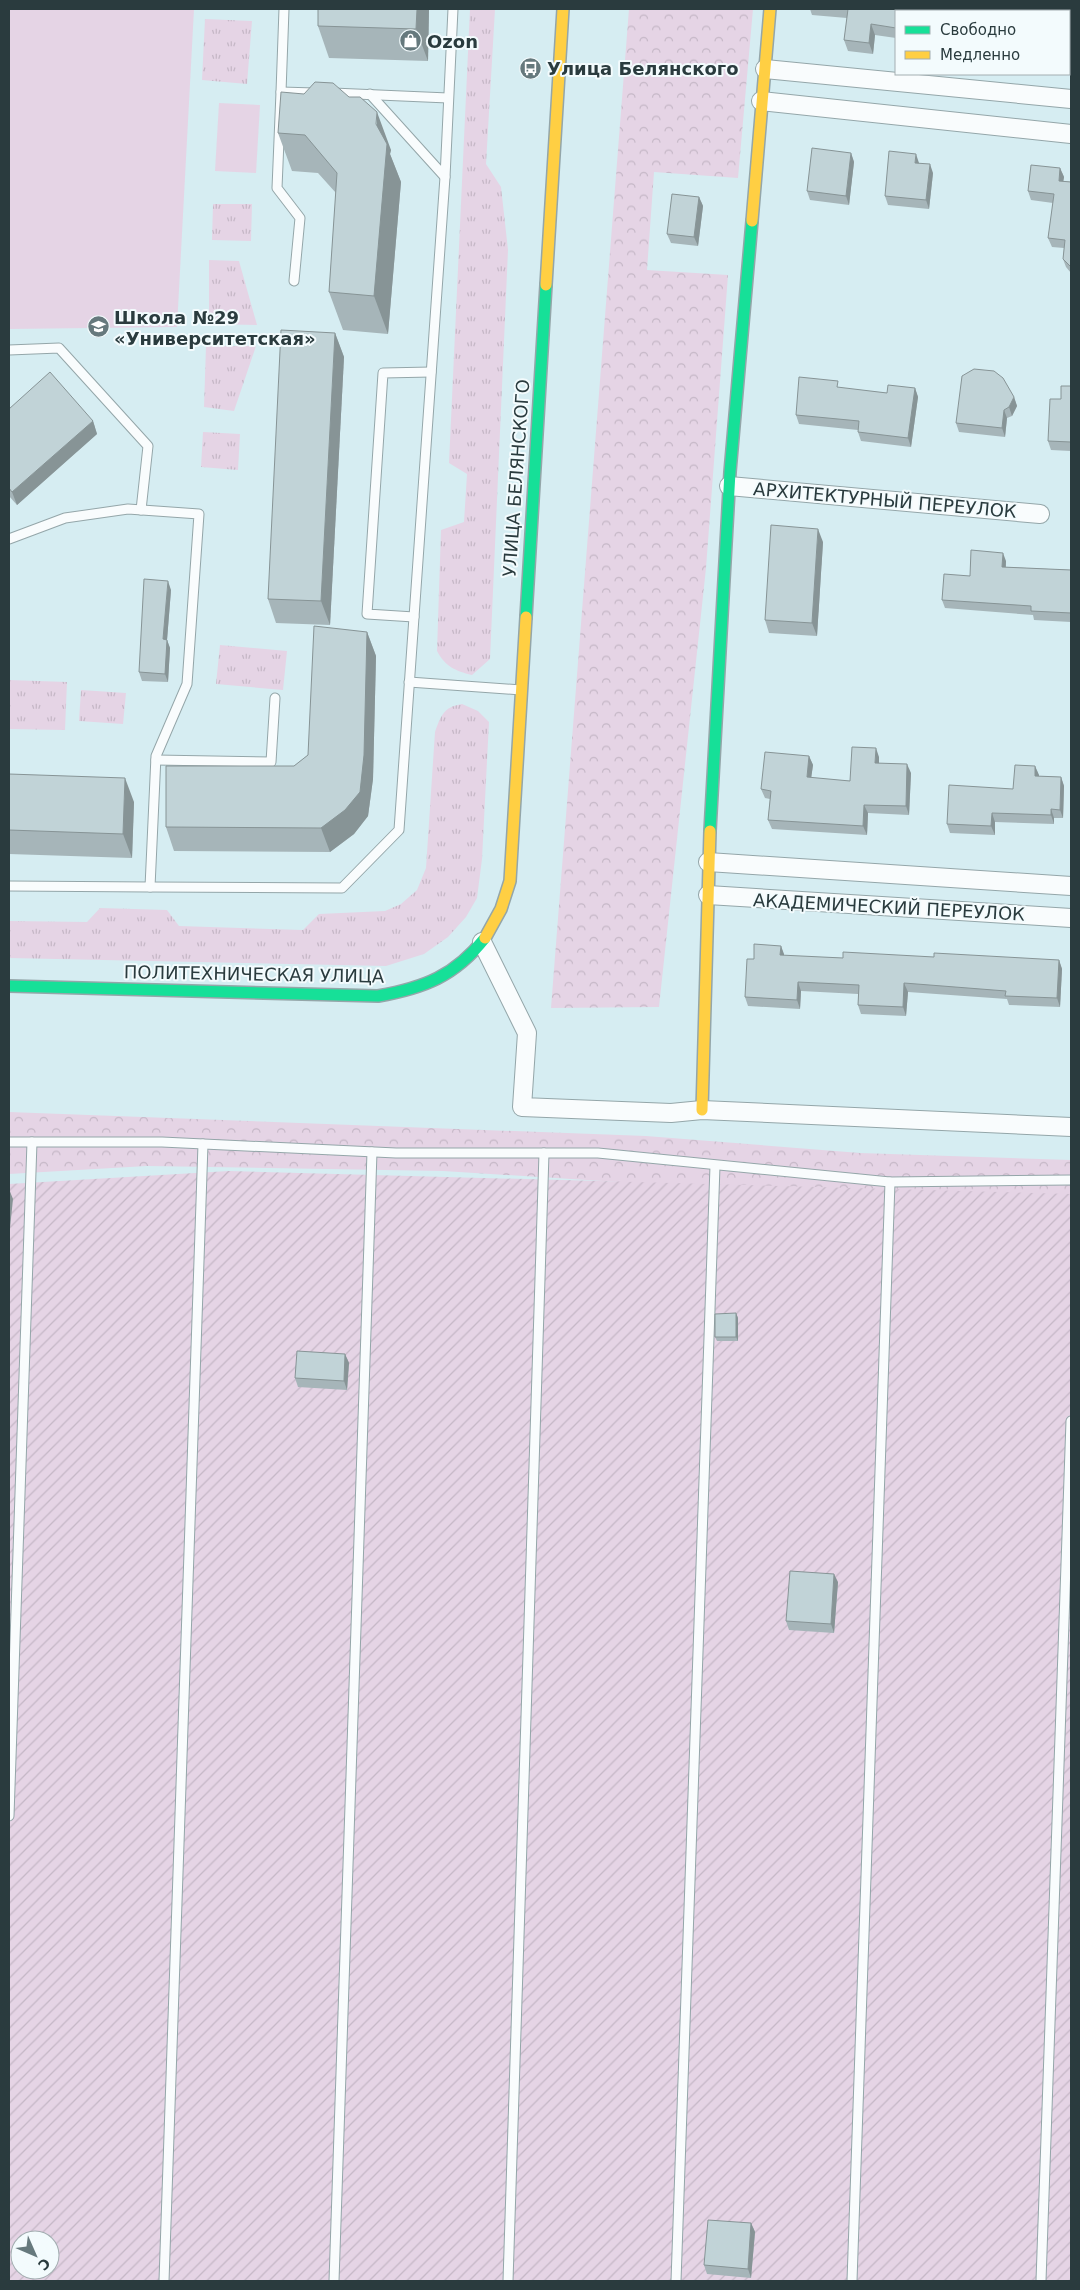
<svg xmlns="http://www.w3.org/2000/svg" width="1080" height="2290" viewBox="0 0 1080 2290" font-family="'DejaVu Sans',sans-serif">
<defs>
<pattern id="grass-tufts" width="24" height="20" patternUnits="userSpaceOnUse" patternTransform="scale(1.25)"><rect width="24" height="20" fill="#e5d4e5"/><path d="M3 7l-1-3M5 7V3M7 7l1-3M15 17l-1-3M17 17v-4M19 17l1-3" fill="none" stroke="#c5b7c6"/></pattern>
<pattern id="forest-crowns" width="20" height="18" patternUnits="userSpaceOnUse" patternTransform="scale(1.25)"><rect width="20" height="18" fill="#e5d4e5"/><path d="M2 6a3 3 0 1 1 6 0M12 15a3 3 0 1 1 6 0" fill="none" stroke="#c5b7c6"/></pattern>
<pattern id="garden-furrows" width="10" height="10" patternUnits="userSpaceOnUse" patternTransform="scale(1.25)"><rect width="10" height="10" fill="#e5d4e5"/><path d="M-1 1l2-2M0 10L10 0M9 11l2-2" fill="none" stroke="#c5b7c6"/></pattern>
</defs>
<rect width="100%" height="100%" fill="#d6edf2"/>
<g fill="url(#grass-tufts)">
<path d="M470 9H495L486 164 501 187 508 250 490 659 472 675C455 671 445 666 437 651L441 530 464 522 467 474 449 463Z"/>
<path d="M205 19 252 21 247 84 202 80Z"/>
<path d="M213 204H252L251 241 212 240Z"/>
<path d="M209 260 239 261 257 325 209 324Z"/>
<path d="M206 346H256L234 411 204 407Z"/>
<path d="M203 432 240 434 238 470 201 467Z"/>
<path d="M220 645 287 651 283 690 216 684Z"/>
<path d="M9 680 67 682 65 730 9 729Z"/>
<path d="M81 690 126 693 123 724 79 721Z"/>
<path d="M462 704 478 711 489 722 482 859 477 898 466 917 448 937 424 954 386 966 9 958V921L87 922 100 908 167 910 179 926 303 930 319 914 385 911 401 904 417 890 426 868 435 732C441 716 443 707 462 704Z"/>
</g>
<g fill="url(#forest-crowns)">
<path d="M629 9H753L738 178 654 172 647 270 728 275 706 568 659 1007 551 1008Z"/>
<path d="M9 1112 646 1136 860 1153 1071 1160V1218L869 1198 443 1171 147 1166 9 1174Z"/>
</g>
<path fill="url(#garden-furrows)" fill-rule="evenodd" d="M229 1171 1071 1194V2281H9V1184ZM20 2240H50V2270H20Z"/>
<g fill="#e5d4e5">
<path d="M9 9H194L177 327 9 329Z"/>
<path d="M219 103 260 105 256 173 215 171Z"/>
</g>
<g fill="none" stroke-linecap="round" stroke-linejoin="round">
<defs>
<g id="lane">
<path d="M281 92 284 9"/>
<path d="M333 93 448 98"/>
<path d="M370 94 445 177"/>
<path d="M294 281 300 218 277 188 281 92 315 93"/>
<path d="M9 350 59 348 148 446 141 510"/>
<path d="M9 539 65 518 128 509 199 514 187 684 156 756 150 887 9 886"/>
<path d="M414 617 367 614 383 373 431 372"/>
<path d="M409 682 521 690"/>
<path d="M156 760 271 762 275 698"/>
<path d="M150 887 342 888 399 830 445 177 453 9"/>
<path d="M9 1142H162L396 1153H598L890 1182 1071 1180"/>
<path d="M9 1816 32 1142"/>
<path d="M164 2281 203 1144"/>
<path d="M334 2281 372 1152"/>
<path d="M508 2281 544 1153"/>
<path d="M676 2281 715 1166"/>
<path d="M852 2281 890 1182"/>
<path d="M1041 2281 1071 1421"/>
</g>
<g id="street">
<path d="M765 69 1071 99"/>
<path d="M761 101 1071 134"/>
<path d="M729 486 1040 514"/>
<path d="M708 862 1071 886"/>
<path d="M708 895 1071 918"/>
<path d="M482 942 527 1033 522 1107 671 1113 702 1110 1071 1127"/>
</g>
<g id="fast">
<path d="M526 617 546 285"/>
<path d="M710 831 730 472 752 221"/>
<path d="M9 986 378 996C424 988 455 976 485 938"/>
</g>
<g id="slow">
<path d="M752 221 770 9"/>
<path d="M546 285 563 9"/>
<path d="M485 938 501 909 510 881 526 617"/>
<path d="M702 1110 710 831"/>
</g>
</defs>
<use href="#lane" stroke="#94a6a9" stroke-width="11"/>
<use href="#street" stroke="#94a6a9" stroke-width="20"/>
<use href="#fast" stroke="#94a6a9" stroke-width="14"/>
<use href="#slow" stroke="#94a6a9" stroke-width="14"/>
<use href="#lane" stroke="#f9fcfd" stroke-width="9"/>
<use href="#street" stroke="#f9fcfd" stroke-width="18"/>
<use href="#fast" stroke="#16e098" stroke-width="11"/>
<use href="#slow" stroke="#ffcf43" stroke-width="11"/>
</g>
<g fill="#a6b5b9">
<path d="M429 9 428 61 329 58 318 26Z"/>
<path d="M810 9H971L896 11V38L875 35 873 54 848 51 844 40 847 18 812 15Z"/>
<path d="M1071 9V41L1069 40V11Z"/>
<path d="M304 94 391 150 390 154 401 182 388 334 343 330 329 292 336 193 318 173 292 171 278 133Z"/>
<path d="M851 153 854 162 849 205 810 200 807 191Z"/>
<path d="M1060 168 1064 177 1063 181 1071 182V273L1066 267 1063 259 1064 248 1052 247 1048 238 1053 203 1031 200 1028 191Z"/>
<path d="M933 173 929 209 888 205 885 196Z"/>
<path d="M699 197 703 206 698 246 671 243 667 234Z"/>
<path d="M335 333 344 357 330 625 276 623 268 599Z"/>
<path d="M1071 386V451L1051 450 1048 441 1061 399Z"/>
<path d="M840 388 887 393 915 388 918 397 911 447 861 441 858 432V430L799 424 796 415Z"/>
<path d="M1014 397 1017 406 1012 416 1007 418 1005 437 959 432 956 423Z"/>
<path d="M9 409 93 421 97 434 17 505 9 496Z"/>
<path d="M823 542 817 636 769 633 765 620Z"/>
<path d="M1006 561V567L1071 570V622L1034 620 1033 615 945 608 942 600 970 576Z"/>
<path d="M171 590 167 640 170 648 168 682 142 681 139 672Z"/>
<path d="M367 632 376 656 373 779 368 816 354 834 330 852 174 851 166 827 294 766 308 755Z"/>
<path d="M809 756 813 765 811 778 850 781 879 757V763L911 773 909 815 868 813 867 835 772 829 768 820 770 799 765 798 761 789Z"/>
<path d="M1035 766 1039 776 1061 777 1064 786 1063 818H1054V824L995 822V835L950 833 947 824 1013 789Z"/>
<path d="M9 774 134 802 132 858 9 854Z"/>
<path d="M781 946 784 956 843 958 934 957 1059 960 1062 969 1060 1007 1009 1005 1007 999 908 992 906 1016 861 1014 858 1005V994L801 991 800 1009 748 1006 745 997 754 959Z"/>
<path d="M736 1313 738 1318V1341H717L715 1337Z"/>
<path d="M345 1354 349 1363 347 1390 298 1387 295 1378Z"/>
<path d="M838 1582 834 1633 789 1630 786 1621Z"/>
<path d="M751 2223 755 2232 751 2278 707 2274 704 2265Z"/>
</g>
<g fill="#879496">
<path d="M417 9H429L428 61 416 29Z"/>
<path d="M871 24 875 35 873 54 869 43Z"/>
<path d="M377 112 391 150 390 154 401 182 388 334 374 296Z"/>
<path d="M851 153 854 162 849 205 846 196Z"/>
<path d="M916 154 919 163 918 172 915 163Z"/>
<path d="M930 164 933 173 929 209 926 200Z"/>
<path d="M1060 168 1064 177 1062 190 1059 181Z"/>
<path d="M699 197 703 206 698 246 694 237Z"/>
<path d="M335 333 344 357 330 625 321 601Z"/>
<path d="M915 388 918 397 911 447 908 438Z"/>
<path d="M1014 397 1017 406 1012 416 1009 407Z"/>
<path d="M1004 410 1007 418 1005 437 1002 428Z"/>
<path d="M93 421 97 434 17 505 12 492Z"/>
<path d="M818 529 823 542 817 636 812 623Z"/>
<path d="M1003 553 1006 561 1005 576 1002 567Z"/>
<path d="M168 581 171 590 167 640 170 648 168 682 165 674 163 639Z"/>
<path d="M367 632 376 656 373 779 368 816 354 834 330 852 321 828Z"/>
<path d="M876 748 879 757V772L875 763Z"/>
<path d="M809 756 813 765 810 786 807 777Z"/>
<path d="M907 764 911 773 909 815 906 806Z"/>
<path d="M1035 766 1039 775 1038 785 1035 776Z"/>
<path d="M1061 777 1064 786 1063 818 1060 810Z"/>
<path d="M125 778 134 802 132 858 123 834Z"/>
<path d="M864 805 868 813 867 835 863 826Z"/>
<path d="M1051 809 1054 818V824L1051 815Z"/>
<path d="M992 813 995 822V835L991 826Z"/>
<path d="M781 946 784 954V964L780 955Z"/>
<path d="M1059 960 1062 969 1060 1007 1057 998Z"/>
<path d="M798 982 801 991 800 1009 797 1000Z"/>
<path d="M904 983 908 992 906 1016 903 1007Z"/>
<path d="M9 1189 13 1199 9 1238Z"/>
<path d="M736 1313 738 1318V1341L736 1337Z"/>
<path d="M345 1354 349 1363 347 1390 344 1381Z"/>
<path d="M834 1574 838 1582 834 1633 831 1624Z"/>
<path d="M751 2223 755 2232 751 2278 748 2269Z"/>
</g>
<g fill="#c1d3d7" stroke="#879496">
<path d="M318 9H417L416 29 318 26Z"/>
<path d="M848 9H971L987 11H896V28L871 24 869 43 844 40Z"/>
<path d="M994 9H1071V30H1069V11H994Z"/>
<path d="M315 82 333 83 349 97H360L377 112 376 124 387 144 374 296 329 292 337 173 305 135 278 133 281 92 304 94Z"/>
<path d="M812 148 851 153 846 196 807 191Z"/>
<path d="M889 151 916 154 915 163 930 164 926 200 885 196Z"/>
<path d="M1031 165 1060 168 1059 181 1071 182V266H1070L1063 259 1065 240 1048 238 1054 194 1028 191Z"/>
<path d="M672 194 699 197 694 237 667 234Z"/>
<path d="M281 330 335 333 321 601 268 599Z"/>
<path d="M974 369 994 371 1003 378 1014 397 1009 407 1004 410 1002 428 956 423 962 376Z"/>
<path d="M50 372 93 421 12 492 9 488V409Z"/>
<path d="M799 377 838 381 837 387 887 393 888 385 915 388 908 438 858 432 859 421 796 415Z"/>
<path d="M1061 386H1071V442L1048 441 1050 399H1061Z"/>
<path d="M771 525 818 529 812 623 765 620Z"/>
<path d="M971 550 1003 553 1002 567 1071 570V613L1031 611V606L942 600 944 574 970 576Z"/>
<path d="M144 579 168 581 163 639 167 640 165 674 139 672Z"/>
<path d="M314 626 367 632 364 755 360 792 345 810 321 828 166 827V766H294L308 755Z"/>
<path d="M852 747 876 748 875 763 907 764 906 806 864 805 863 826 768 820 771 791 761 789 765 752 809 756 807 777 850 781Z"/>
<path d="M1015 765 1035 766V776L1061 777 1060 810 1051 809V815L992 813 991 826 947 824 949 785 1013 789Z"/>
<path d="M9 774 125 778 123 834 9 830Z"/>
<path d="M754 944 781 946 780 955 843 958V952L934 957V953L1059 960 1057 998 1005 996 1006 991 904 983 903 1007 858 1005 859 985 798 982 797 1000 745 997 747 959H754Z"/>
<path d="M736 1313V1337H715V1314Z"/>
<path d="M297 1351 345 1354 344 1381 295 1378Z"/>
<path d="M790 1571 834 1574 831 1624 786 1621Z"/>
<path d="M708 2220 751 2223 748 2269 704 2265Z"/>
</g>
<defs>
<symbol id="shop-disc" viewBox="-11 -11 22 22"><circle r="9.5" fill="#66797d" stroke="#f3fbfd"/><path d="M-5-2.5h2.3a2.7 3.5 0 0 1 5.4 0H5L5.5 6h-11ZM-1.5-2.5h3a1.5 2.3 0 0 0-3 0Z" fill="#fff"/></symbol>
<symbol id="bus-disc" viewBox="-11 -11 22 22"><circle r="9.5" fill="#66797d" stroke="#f3fbfd"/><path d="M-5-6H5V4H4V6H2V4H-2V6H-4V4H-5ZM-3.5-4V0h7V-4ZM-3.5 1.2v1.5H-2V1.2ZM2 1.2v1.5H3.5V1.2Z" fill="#fff"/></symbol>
<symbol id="school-disc" viewBox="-11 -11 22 22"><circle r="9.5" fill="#66797d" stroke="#f3fbfd"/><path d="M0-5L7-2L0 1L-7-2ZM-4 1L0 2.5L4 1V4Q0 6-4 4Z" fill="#fff"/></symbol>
</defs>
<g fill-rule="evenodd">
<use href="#shop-disc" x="398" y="28" width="25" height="25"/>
<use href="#bus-disc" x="518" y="56" width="25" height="25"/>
<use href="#school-disc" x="86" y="314" width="25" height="25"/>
</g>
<g text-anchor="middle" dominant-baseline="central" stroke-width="4" stroke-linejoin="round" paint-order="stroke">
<g font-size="18" font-weight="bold" fill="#2a3b3e" stroke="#f3fbfd" text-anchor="start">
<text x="427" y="41">Ozon</text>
<text x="547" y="68">Улица Белянского</text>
<text x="114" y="317">Школа №29<tspan x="114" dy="21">«Университетская»</tspan></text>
</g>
<g font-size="18" fill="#2a3b3e" stroke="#f3fbfd">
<text transform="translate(516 478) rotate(-86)">УЛИЦА БЕЛЯНСКОГО</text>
<text transform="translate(885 500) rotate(5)">АРХИТЕКТУРНЫЙ ПЕРЕУЛОК</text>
<text transform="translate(889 907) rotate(3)">АКАДЕМИЧЕСКИЙ ПЕРЕУЛОК</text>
<text transform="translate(254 974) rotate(1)">ПОЛИТЕХНИЧЕСКАЯ УЛИЦА</text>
</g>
</g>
<rect width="1080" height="2290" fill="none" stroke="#2a3b3e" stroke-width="20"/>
<rect x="895" y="10" width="175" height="65" fill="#f3fbfd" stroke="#a3aeb1"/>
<rect x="905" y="26" width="25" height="8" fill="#16e098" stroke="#a3aeb1"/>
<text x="940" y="35" font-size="15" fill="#2a3b3e">Свободно</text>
<rect x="905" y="51" width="25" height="8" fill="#ffcf43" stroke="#a3aeb1"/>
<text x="940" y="60" font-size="15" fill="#2a3b3e">Медленно</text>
<g transform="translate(35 2255) rotate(135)"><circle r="24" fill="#f3fbfd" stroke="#a3aeb1"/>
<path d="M0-4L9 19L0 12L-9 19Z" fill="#66797d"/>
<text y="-8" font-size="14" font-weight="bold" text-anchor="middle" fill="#2a3b3e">С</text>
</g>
</svg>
